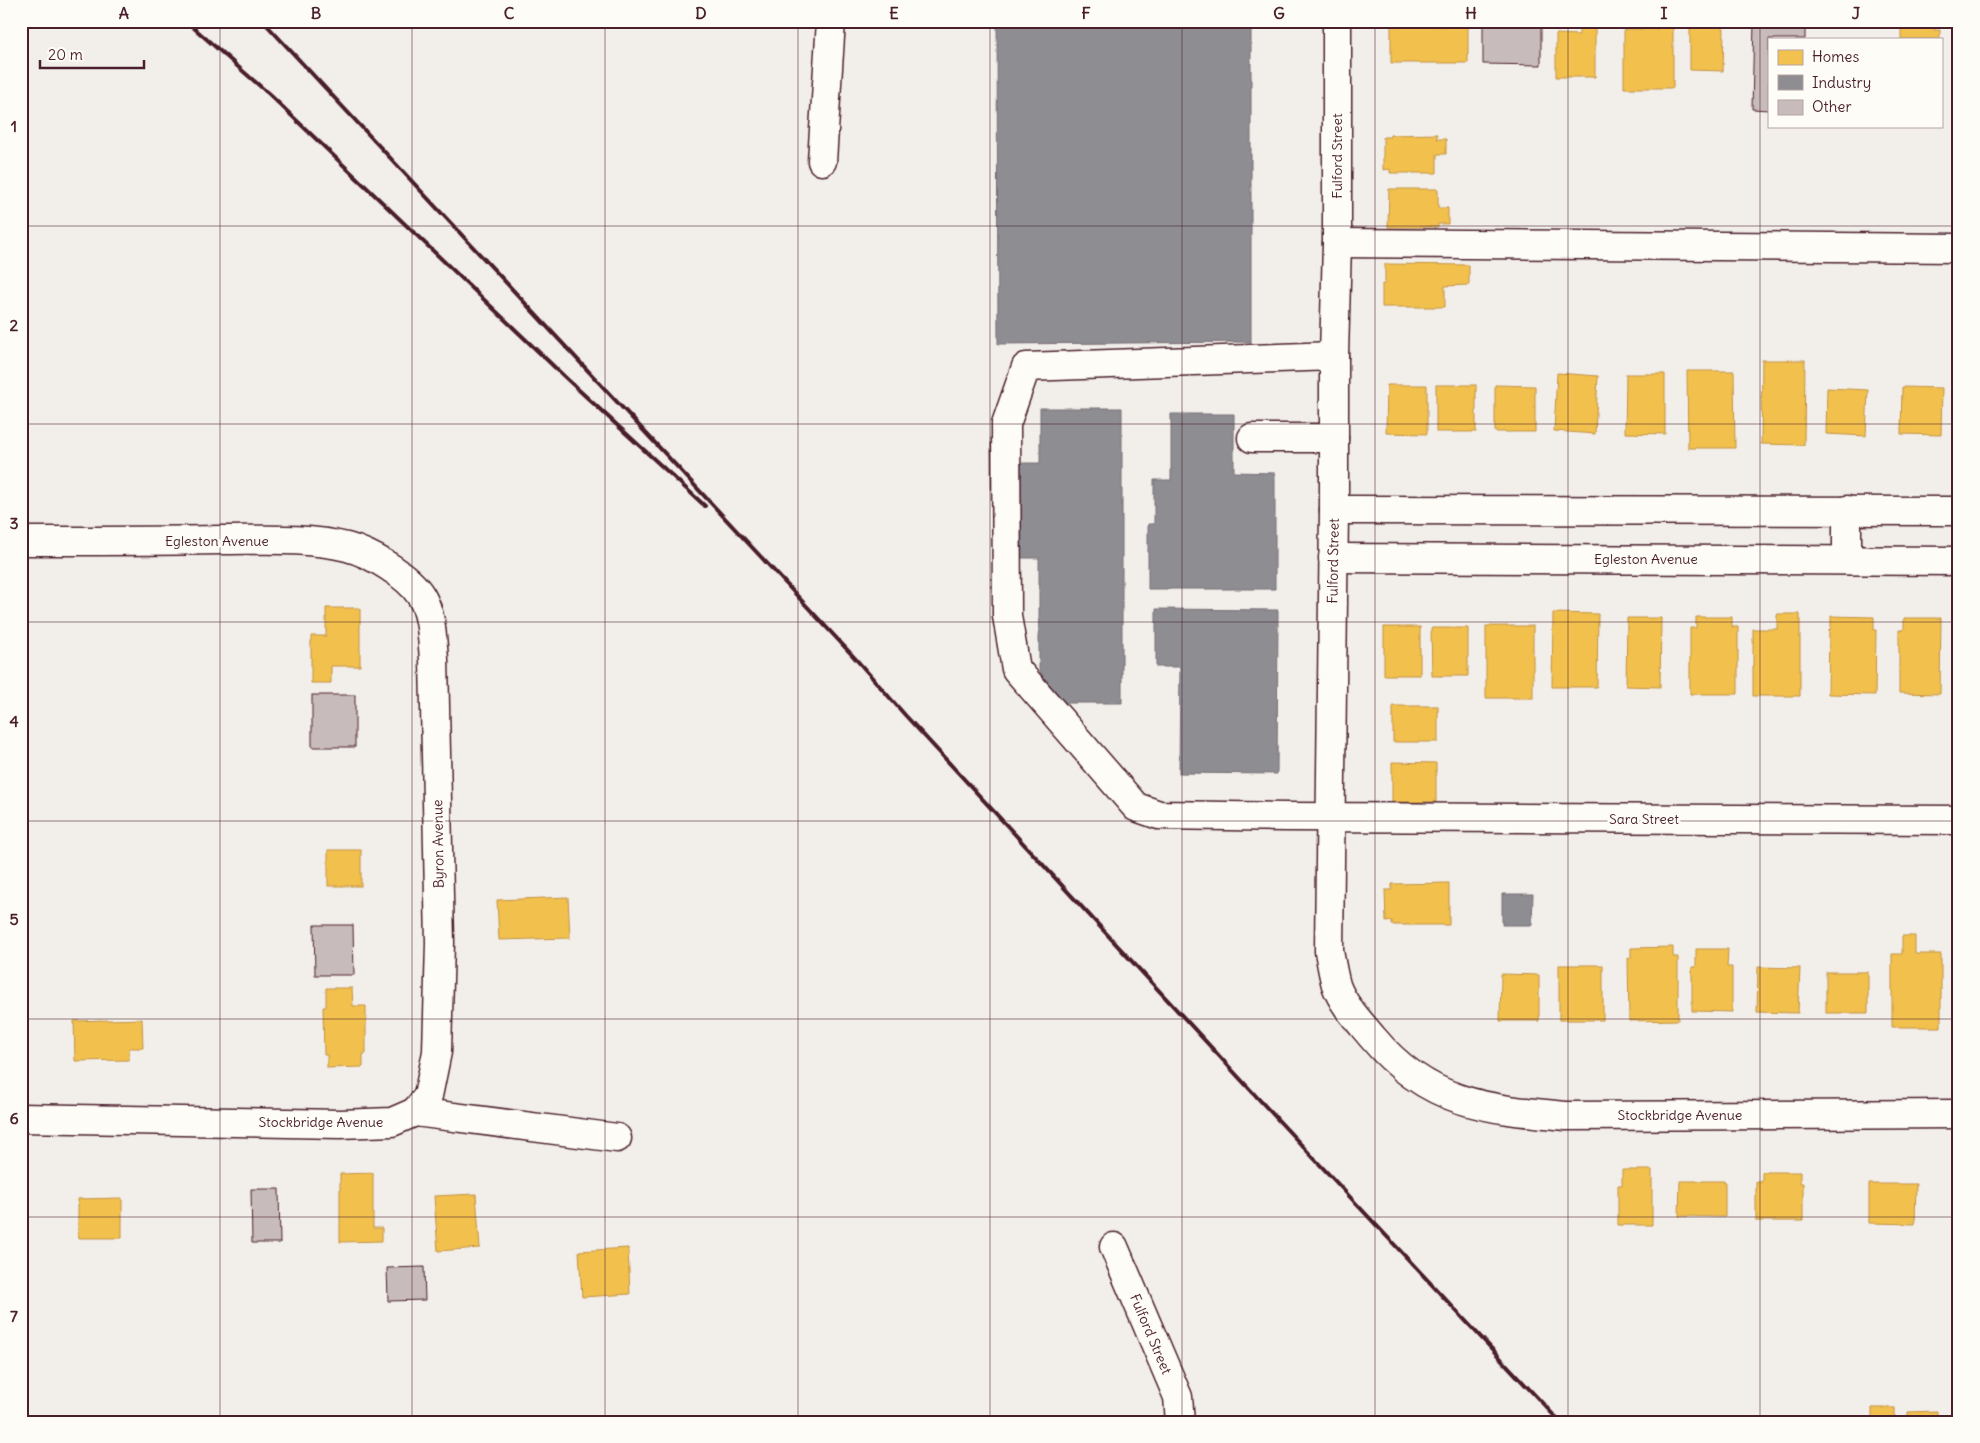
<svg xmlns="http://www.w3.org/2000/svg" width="1980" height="1443" viewBox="0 0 1980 1443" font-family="Delius,sans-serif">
<rect width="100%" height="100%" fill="#f2efeb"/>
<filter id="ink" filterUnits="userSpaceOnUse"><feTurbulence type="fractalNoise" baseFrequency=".02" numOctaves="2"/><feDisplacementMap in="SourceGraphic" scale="10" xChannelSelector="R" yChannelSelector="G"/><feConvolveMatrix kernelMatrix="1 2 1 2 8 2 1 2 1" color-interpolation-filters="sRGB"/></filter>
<g filter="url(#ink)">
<g fill="#f2c14e" stroke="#c09044">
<path d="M1410 21H1432V26H1468V63H1391V26H1410Z"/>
<path d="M1696 21H1722V28H1724L1723 71 1690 70V28H1696Z"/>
<path d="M1908 21H1935L1934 30H1940V39H1901V28L1907 29Z"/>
<path d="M1658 26H1673V88H1624V29H1658Z"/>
<path d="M1579 28H1595V77H1556V34L1579 35Z"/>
<path d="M1437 134V139H1446V154H1437V173H1390V169L1383 170V137H1390V135Z"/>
<path d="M1389 189H1438V208H1448V224H1438V227H1388Z"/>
<path d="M1385 264 1469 265V285L1445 286V307H1382V284H1385Z"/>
<path d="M1762 360H1805L1804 445 1761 444Z"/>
<path d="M1687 371H1734L1735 448H1688Z"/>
<path d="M1557 373 1598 376 1595 434 1554 431Z"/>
<path d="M1626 374H1665V434L1625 433Z"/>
<path d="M1387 385H1427V434L1386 433Z"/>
<rect x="1436" y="385" width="40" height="47"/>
<path d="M1495 385 1535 386V432H1495Z"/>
<path d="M1902 387 1942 388 1941 435 1901 434Z"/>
<path d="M1827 388 1868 390 1866 436 1826 434Z"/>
<path d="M326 608H360V666H331V683H311V636H326Z"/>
<path d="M1553 613 1598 614 1597 687H1552Z"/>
<path d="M1777 614H1800V696H1753V629H1777Z"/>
<path d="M1831 616 1874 617V630H1876L1875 695 1828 694 1829 629H1831Z"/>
<path d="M1696 617H1732V627H1738V694H1690V628H1696Z"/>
<path d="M1627 618H1661L1660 687 1626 686Z"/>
<path d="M1904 618H1941L1940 694 1899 693V630H1904Z"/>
<rect x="1486" y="626" width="47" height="72"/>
<rect x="1384" y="627" width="36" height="48"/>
<path d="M1431 628H1468V676H1432Z"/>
<rect x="1393" y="706" width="45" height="36"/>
<path d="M1392 762 1436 763V802H1392Z"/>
<rect x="328" y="850" width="33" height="36"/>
<path d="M1449 883V925H1392V921L1386 922 1385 890H1392V884Z"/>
<path d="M568 897 570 938 499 940 497 900Z"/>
<path d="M1902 936H1915V954H1941V1027H1892V954H1902Z"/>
<path d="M1673 947V957H1678V1020L1629 1021 1628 958H1631V948Z"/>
<path d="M1696 949H1728L1727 967H1732V1012L1692 1011V967H1696Z"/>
<rect x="1559" y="965" width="44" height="55"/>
<path d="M1758 967 1800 968 1798 1013 1757 1012Z"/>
<rect x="1826" y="972" width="42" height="41"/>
<path d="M1501 974 1539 975V1021H1500Z"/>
<path d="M326 988H352L353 1006H366V1054H363V1067L327 1068V1055H324L323 1007H326Z"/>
<path d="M142 1019 143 1048H129V1060L75 1061 74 1021Z"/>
<path d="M1622 1170H1652V1225H1618V1185H1622Z"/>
<path d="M1762 1172H1800V1183H1803V1221H1756V1182H1762Z"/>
<path d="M373 1173V1228H382V1241L340 1242V1174Z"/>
<path d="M1680 1181H1725V1217L1679 1216Z"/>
<path d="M1869 1184H1916L1915 1224 1869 1223Z"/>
<path d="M476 1194 480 1248 438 1251 434 1196Z"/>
<path d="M122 1198V1238H78V1199Z"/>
<path d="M628 1248 630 1294 582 1297 579 1251Z"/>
<rect x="1872" y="1408" width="23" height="14"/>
<path d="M1937 1411V1422H1908V1412Z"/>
</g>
<g fill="#8d8d92" stroke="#796c73">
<path d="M997 21H1251V342L998 344Z"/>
<path d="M1040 408H1122V703H1054L1039 669V558H1016L1011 463H1040Z"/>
<path d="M1171 414H1234V472L1275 473V589H1148V524H1154V480H1171Z"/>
<path d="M1156 609 1278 610 1277 774 1179 773 1180 667H1156Z"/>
<path d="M1502 894H1533L1532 925H1502Z"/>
</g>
<g fill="#c8bbbb" stroke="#4a1f2b">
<path d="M1483 21H1541V65L1483 64Z"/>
<path d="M1754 21H1805V39H1769V110L1752 109Z"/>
<rect x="312" y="695" width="43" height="52"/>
<path d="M314 925H353L354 975H315Z"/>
<rect x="1956" y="987" width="3" height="35"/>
<path d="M251 1189H279L280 1243H252Z"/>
<path d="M424 1267 425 1300 388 1301 387 1268Z"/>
</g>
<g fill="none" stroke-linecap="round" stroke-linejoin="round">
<defs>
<g id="minor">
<path d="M1337 21V243L1334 356V510L1329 951C1331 962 1333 974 1336 985 1343 1005 1359 1021 1373 1038 1428 1104 1486 1109 1566 1116L1959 1114"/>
<path d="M822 161 831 21"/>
<path d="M1337 243 1959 248"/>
<path d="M1334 356 1026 367 1006 424 1007 616 1016 669 1136 807 1159 815 1287 817 1959 820"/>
<path d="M1252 438H1334"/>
<path d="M1334 510 1959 511"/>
<path d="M21 541C88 541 155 541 222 540 263 540 307 537 347 547 370 553 408 575 421 596 432 614 432 638 434 659L440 943 437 1052 428 1096 415 1112"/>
<path d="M1333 558 1959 561"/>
<path d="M1847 560V510"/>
<path d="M21 1118 340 1124 392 1122 415 1112 617 1138"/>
<path d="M1114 1247 1178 1397 1180 1422"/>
</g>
</defs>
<use href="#minor" stroke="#4a1f2b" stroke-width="31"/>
<use href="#minor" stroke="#fdfcf7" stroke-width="28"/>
<g stroke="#4a1f2b" stroke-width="4">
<path d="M186 21 269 94 568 380 705 506"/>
<path d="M263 21 854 657 905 715 1280 1122 1560 1422"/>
</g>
</g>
</g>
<path fill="none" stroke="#4a1f2b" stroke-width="1" stroke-opacity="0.55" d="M220 21V1422M412 21V1422M605 21V1422M798 21V1422M990 21V1422M1182 21V1422M1375 21V1422M1568 21V1422M1760 21V1422M21 226H1959M21 424H1959M21 622H1959M21 821H1959M21 1019H1959M21 1217H1959"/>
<g text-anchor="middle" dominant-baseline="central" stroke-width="5" stroke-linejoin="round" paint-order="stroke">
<g font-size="14" fill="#4a1f2b" stroke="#fdfcf7">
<text transform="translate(1337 156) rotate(-90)">Fulford Street</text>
<text x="217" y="541">Egleston Avenue</text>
<text x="1646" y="559">Egleston Avenue</text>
<text transform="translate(1333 561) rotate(-89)">Fulford Street</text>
<text x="1644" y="819">Sara Street</text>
<text transform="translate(438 844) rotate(-91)">Byron Avenue</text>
<text x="1680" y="1115">Stockbridge Avenue</text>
<text x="321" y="1122">Stockbridge Avenue</text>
<text transform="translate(1151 1334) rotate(67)">Fulford Street</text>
</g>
</g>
<rect width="1980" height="1443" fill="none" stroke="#fdfcf7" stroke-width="55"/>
<rect x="1768" y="38" width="175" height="90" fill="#fdfcf7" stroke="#b5a4a5"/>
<rect x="1778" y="50" width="25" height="15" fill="#f2c14e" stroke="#b5a4a5"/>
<text x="1812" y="62" font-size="15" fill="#4a1f2b">Homes</text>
<rect x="1778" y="75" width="25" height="15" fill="#8d8d92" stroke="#b5a4a5"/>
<text x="1812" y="88" font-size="15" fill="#4a1f2b">Industry</text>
<rect x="1778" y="100" width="25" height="15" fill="#c8bbbb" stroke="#b5a4a5"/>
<text x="1812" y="112" font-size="15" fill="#4a1f2b">Other</text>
<path d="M40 60v8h104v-8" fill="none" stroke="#4a1f2b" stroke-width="2.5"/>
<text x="48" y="60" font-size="15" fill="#4a1f2b" stroke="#fdfcf7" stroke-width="4" paint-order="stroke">20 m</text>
<rect x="28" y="28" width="1924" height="1388" fill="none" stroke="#4a1f2b" stroke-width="2"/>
<g font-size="16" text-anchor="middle" font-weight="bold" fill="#4a1f2b">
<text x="124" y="19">A</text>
<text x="316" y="19">B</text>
<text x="509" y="19">C</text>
<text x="701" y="19">D</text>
<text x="894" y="19">E</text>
<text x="1086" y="19">F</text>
<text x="1279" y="19">G</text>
<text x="1471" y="19">H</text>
<text x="1664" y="19">I</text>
<text x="1856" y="19">J</text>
<text x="14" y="132">1</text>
<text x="14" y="331">2</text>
<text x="14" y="529">3</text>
<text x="14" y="727">4</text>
<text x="14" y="925">5</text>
<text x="14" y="1124">6</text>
<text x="14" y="1322">7</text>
</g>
</svg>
